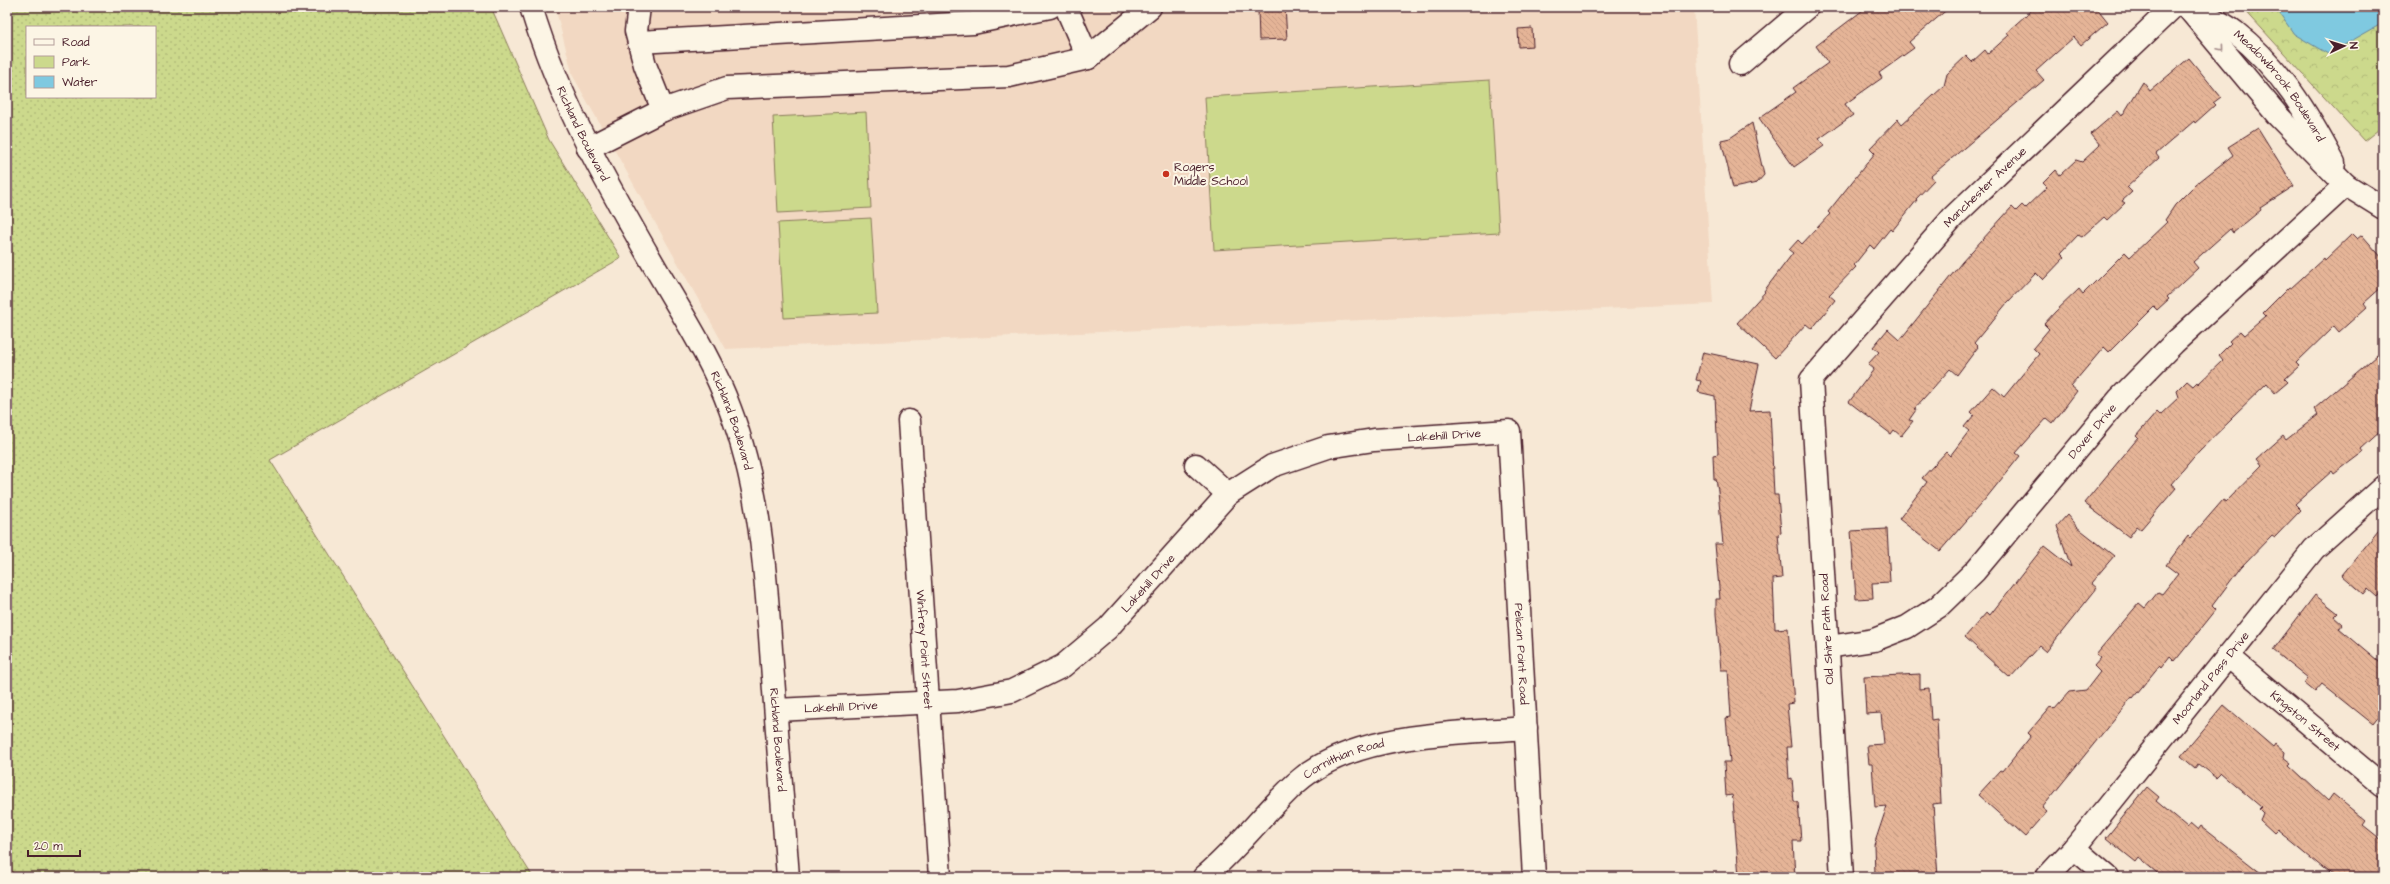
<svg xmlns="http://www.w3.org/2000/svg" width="2390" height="884" viewBox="0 0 2390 884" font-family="'Architects Daughter',sans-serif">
<defs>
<pattern id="grass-dots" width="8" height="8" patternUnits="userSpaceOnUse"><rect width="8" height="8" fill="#ccd98c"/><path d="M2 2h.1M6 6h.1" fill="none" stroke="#b1ba79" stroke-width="1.8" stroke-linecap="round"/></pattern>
<pattern id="forest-crowns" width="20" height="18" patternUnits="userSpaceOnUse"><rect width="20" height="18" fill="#ccd98c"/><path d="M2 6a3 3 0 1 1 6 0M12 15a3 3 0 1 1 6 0" fill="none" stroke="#b1ba79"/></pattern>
<pattern id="building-back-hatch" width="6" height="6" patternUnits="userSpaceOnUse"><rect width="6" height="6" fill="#e5b497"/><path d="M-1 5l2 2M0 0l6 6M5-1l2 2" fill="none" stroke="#c69a82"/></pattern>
</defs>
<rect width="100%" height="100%" fill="#f7e8d5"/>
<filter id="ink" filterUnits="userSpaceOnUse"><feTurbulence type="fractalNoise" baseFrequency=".025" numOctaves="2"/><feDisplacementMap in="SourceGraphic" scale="8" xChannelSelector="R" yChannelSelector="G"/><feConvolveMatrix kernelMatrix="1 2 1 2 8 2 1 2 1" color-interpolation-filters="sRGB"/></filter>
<g filter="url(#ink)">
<path fill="#f2d8c2" d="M555 7H1694L1713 304 726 349 573 76Z"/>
<path fill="url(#grass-dots)" stroke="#8b7c5c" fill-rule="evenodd" d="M7 7H491L549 140 621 258 270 460 533 877H7ZM27 27H155V97H27Z"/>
<path fill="url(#forest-crowns)" stroke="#8b7c5c" d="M2242 7H2383V126L2364 141Z"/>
<g fill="#ccd98c" stroke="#8b7c5c">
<path d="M1490 80 1499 233 1214 250 1205 97Z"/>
<path d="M866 112 871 208 778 213 773 117Z"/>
<path d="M871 218 877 313 784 318 778 223Z"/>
</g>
<path fill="#7fc9e0" stroke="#6a8598" d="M2275 7H2383V23L2328 54 2294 34Z"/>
<g fill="url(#building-back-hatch)" stroke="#4a1f2b">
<path d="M1285 7 1287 39 1259 40 1258 9Z"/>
<path d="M1867 7H1950L1909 42 1914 48 1879 73 1882 78 1845 104 1853 115 1819 139 1824 146 1794 167 1759 118 1796 92 1793 88 1828 63 1816 46Z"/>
<path d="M2035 7H2096L2108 22 2081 45 2074 37 2036 71 2044 80 1931 176 1934 180 1916 199 1917 200 1892 231 1890 229 1874 249 1870 245 1854 265 1856 267 1829 295 1835 300 1812 329 1806 324 1775 358 1737 323 1765 292 1764 291 1793 253 1789 250 1798 240 1802 244 1830 214 1828 212 1875 153 1870 148 1898 119 1902 124 1944 86 1947 74 1966 56 1972 62 1985 50 1988 54 2009 35 2007 32Z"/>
<path d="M1532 28 1533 46 1519 47 1518 29Z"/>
<path d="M2189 58 2221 97 2213 103 2215 105 2195 123 2194 121 2156 154 2159 158 2127 187 2132 192 2122 201 2125 203 2107 220 2104 217 2082 237 2078 235 2061 253 2065 257 2043 280 2036 273 2007 303 1974 343 1978 347 1957 375 1950 369 1914 409 1916 410 1909 420 1913 421 1901 436 1894 430 1891 434 1849 402 1874 369 1868 364 1879 352 1873 347 1888 329 1900 340 1962 262 2012 207 2016 211 2022 205 2025 208 2047 187 2043 183 2056 170 2060 175 2076 160 2082 162 2100 145 2091 134 2118 111 2122 116 2143 82 2150 91Z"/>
<path d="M1752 123 1764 175 1757 183 1733 188 1721 140 1730 138Z"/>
<path d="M2258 128 2294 186 2260 208 2261 210 2233 233 2230 229 2193 262 2198 268 2167 297 2169 299 2157 310 2154 307 2109 352 2104 347 2071 386 2077 391 2053 423 2047 418 2016 453 2020 456 1987 497 1940 551 1899 519 1927 482 1922 478 1946 452 1950 456 1969 431 1964 427 1974 415 1971 412 1993 387 2004 397 2039 354 2033 348 2049 329 2044 324 2055 312 2079 289 2083 294 2125 252 2130 257 2167 222 2165 220 2175 205 2195 185 2233 155 2228 147Z"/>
<path d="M2352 234 2357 239 2362 235 2383 259V286L2364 303 2367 307 2339 332 2334 326 2296 363 2299 366 2285 379 2288 382 2275 393 2267 383 2231 418 2232 419 2199 451 2171 484 2176 488 2141 529 2137 526 2129 537 2084 503 2138 438 2136 436 2157 412 2160 415 2179 397 2177 391 2187 381 2193 386 2197 382 2198 384 2223 360 2219 355 2231 343 2229 341 2240 331 2244 335 2266 316 2263 313 2289 287 2291 288 2324 258 2325 260Z"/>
<path d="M2383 350V429L2361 449 2363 452 2334 474 2332 471 2295 504 2301 510 2275 537 2272 535 2241 567 2212 606 2216 610 2175 661 2170 656 2161 668 2159 666 2133 698 2132 697 2042 808 2047 812 2025 837 1978 795 2001 770 2003 771 2031 736 2028 733 2051 706 2054 709 2069 692 2086 690 2100 672 2094 666 2101 658 2096 654 2139 603 2145 608 2158 592 2162 594 2178 574 2166 565 2188 536 2190 538 2223 500 2226 502 2262 465 2257 459 2283 436 2286 440 2318 415 2314 409Z"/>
<path d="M1703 352 1759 364 1749 411 1770 410 1774 495H1778L1781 533 1778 534 1782 578 1773 579 1775 629 1788 628 1794 703 1787 704 1791 747H1787L1789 779 1792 778 1794 802H1798L1801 841H1793L1795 877H1739L1733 800 1732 795 1726 796 1724 762H1730L1726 718 1731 717 1728 670H1721L1716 614V599H1720L1715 544H1723L1718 491 1716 479H1714L1713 455 1718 454 1715 396 1698 392 1701 381 1696 380Z"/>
<path d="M2067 515 2077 527 2114 556 2091 583 2097 588 2046 652 2039 646 2010 678 1965 637 1987 612 1990 615 2044 546 2071 567 2057 526Z"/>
<path d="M2383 525V590L2377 597 2368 589 2364 594 2342 575Z"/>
<path d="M1887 529 1890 582 1872 583 1873 598 1856 599 1851 531Z"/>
<path d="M2315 595 2338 613 2334 617 2342 624 2339 628 2383 665V710L2372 724 2322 684 2315 692 2304 683 2308 678 2273 650Z"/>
<path d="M1920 674V689L1929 688 1931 720 1937 719 1941 803 1933 804 1938 877H1879V874H1875L1874 845 1887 806 1875 807 1872 764H1869L1867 745 1884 744 1881 713 1866 714 1864 677Z"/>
<path d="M2224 705 2273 747 2275 744 2284 752 2283 757 2291 763 2289 765 2328 801 2333 794 2366 821 2363 825 2383 841V877H2334L2277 830 2274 833 2260 820 2263 813 2259 809 2261 807 2221 773 2216 778 2198 764 2195 768 2181 756Z"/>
<path d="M2147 787 2159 797 2156 801 2187 827 2190 823 2198 830 2201 826 2266 877H2162L2139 858 2136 862 2106 838Z"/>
</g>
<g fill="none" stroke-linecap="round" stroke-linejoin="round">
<defs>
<g id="minor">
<path id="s1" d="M531 7C560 103 609 188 659 274 684 317 713 362 730 409 761 490 766 578 772 664 778 735 783 806 788 877"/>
<path d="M1066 7 1088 58"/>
<path d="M2187 7 2278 116 2346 185 2383 208"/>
<path id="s2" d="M2195 10C2208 17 2224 23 2235 32 2280 67 2308 114 2334 163"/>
<path d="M639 42 973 23 1050 7"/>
<path d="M1740 64 1807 7"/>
<path d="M663 110 727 88 1009 76 1088 58 1150 7"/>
<path d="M588 148 663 110 645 65 636 31 639 7"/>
<path id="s3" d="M909 421 940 877"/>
<path d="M1196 465 1228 494"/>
<path id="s4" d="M1828 647 1874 640 1907 627 1938 607 1975 571 2119 399 2174 343 2346 185"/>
<path id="s5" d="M2228 656 2383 786"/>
<path id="s6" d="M776 710 958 701 1012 691 1063 666 1108 628 1228 494 1272 466 1328 447 1374 440 1509 431 1534 877"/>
<path d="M2074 848 2108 877"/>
<path id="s7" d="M1204 877C1237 849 1263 814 1295 784 1351 732 1454 734 1526 728"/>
<path id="s8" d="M1842 877 1811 380 1953 217 2173 7"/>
<path id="s9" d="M2047 877 2074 848 2314 549 2383 487"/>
</g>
</defs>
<use href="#minor" stroke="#4a1f2b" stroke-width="25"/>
<use href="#minor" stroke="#fcf5e5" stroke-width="22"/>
</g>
<defs><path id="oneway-chevron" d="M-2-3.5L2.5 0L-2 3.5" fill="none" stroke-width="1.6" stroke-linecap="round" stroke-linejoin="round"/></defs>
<use stroke="#a38a88" href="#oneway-chevron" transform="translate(2221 48) rotate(50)"/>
</g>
<circle fill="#c8321e" stroke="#fcf5e5" stroke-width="1.5" cx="1166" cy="174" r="4"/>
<g text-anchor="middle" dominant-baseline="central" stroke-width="4" stroke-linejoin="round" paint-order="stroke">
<g font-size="12" fill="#4a1f2b" stroke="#fcf5e5">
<text stroke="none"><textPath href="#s2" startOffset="116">Meadowbrook Boulevard</textPath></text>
<text stroke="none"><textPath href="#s1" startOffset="137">Richland Boulevard</textPath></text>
<text stroke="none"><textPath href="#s8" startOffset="758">Manchester Avenue</textPath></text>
<text stroke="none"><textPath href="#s1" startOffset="461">Richland Boulevard</textPath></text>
<text stroke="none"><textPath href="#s4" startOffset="353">Dover Drive</textPath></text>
<text stroke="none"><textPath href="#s6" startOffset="761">Lakehill Drive</textPath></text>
<text stroke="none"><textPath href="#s6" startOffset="413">Lakehill Drive</textPath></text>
<text transform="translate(1827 629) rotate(-93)">Old Shire Path Road</text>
<text stroke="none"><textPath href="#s3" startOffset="229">Winfrey Point Street</textPath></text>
<text stroke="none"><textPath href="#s6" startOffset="1049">Pelican Point Road</textPath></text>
<text stroke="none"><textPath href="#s9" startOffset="258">Moorland Pass Drive</textPath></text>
<text stroke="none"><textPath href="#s6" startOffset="65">Lakehill Drive</textPath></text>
<text stroke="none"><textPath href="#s5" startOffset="101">Kingston Street</textPath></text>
<text stroke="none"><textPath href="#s1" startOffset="785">Richland Boulevard</textPath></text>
<text stroke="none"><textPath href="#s7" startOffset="186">Cornithian Road</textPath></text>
</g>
<g font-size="12" fill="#4a1f2b" stroke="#fcf5e5" text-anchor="start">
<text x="1174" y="167">Rogers<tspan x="1174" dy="14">Middle School</tspan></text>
</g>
</g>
<rect width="2390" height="884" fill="none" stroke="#fcf5e5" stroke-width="24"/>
<rect x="12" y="12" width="2366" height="860" fill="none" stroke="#4a1f2b" stroke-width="1.5" filter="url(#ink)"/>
<rect x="26" y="26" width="130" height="72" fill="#fcf5e5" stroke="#b59f9b"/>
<rect x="34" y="39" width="20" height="6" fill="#fcf5e5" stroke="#b59f9b"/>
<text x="62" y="46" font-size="12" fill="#4a1f2b">Road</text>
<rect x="34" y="56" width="20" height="12" fill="#ccd98c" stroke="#b59f9b"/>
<text x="62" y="66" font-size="12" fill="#4a1f2b">Park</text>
<rect x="34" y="76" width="20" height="12" fill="#7fc9e0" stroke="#b59f9b"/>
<text x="62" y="86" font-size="12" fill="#4a1f2b">Water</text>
<g transform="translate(2344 46) rotate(86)" stroke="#fcf5e5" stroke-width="3" paint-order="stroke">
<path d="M0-3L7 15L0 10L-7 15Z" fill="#4a1f2b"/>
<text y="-6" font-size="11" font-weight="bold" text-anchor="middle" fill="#4a1f2b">N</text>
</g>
<path d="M28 850v6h52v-6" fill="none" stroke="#4a1f2b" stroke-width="2"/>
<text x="34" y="850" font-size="12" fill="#4a1f2b" stroke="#fcf5e5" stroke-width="3" paint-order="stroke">20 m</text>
</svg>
